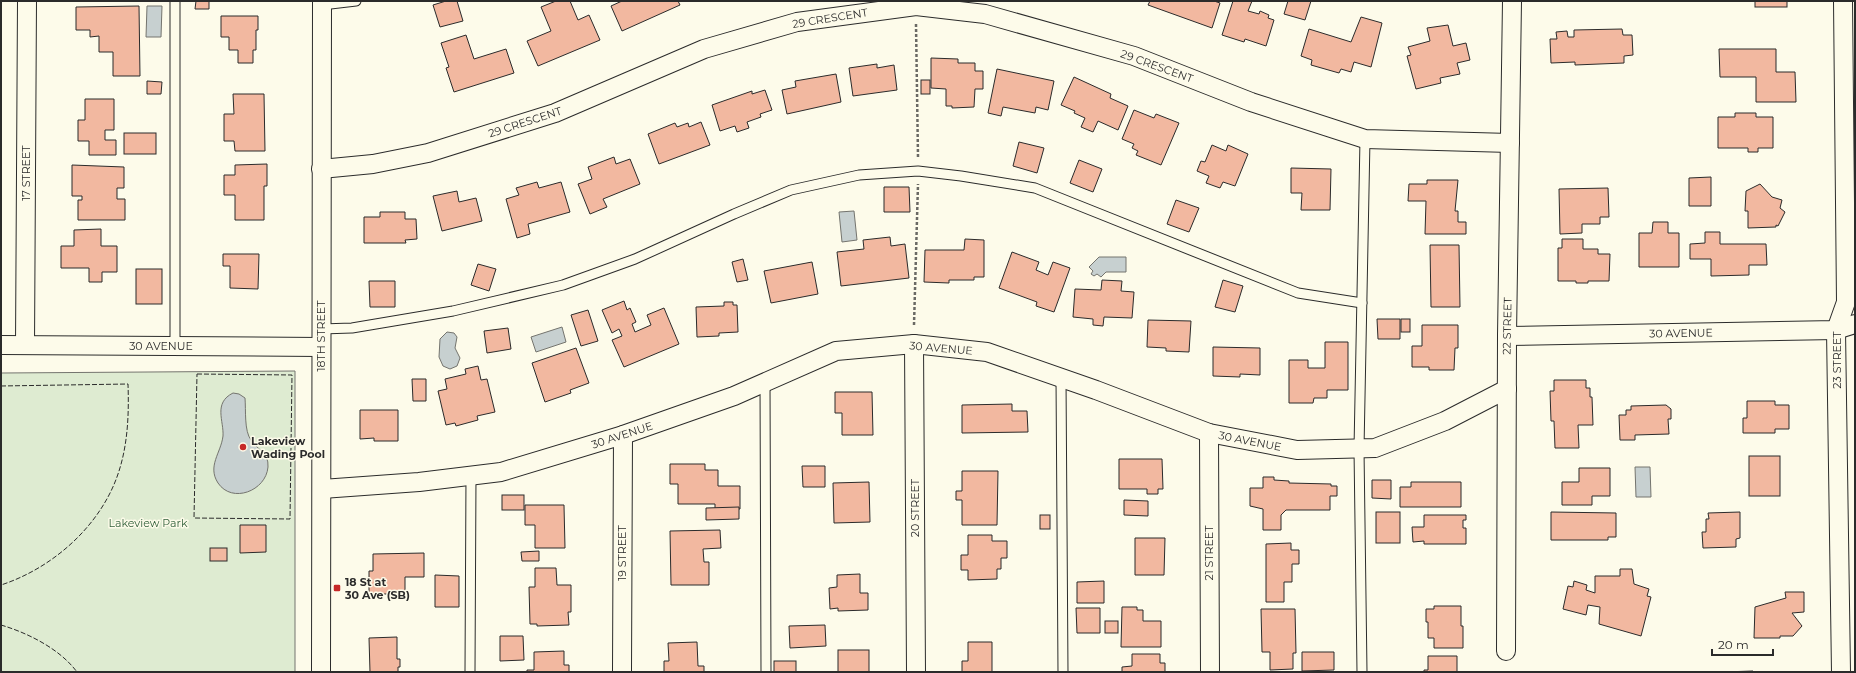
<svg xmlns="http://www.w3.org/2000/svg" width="1856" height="673" viewBox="0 0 1856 673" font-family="Montserrat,sans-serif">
<rect width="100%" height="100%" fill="#fdfbea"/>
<path fill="#deebd1" stroke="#74746e" d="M295 371V672H1V373Z"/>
<g fill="#c7d0d0" stroke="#74746e">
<path d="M147 6H162L161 37H146Z"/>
<path d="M854 211 857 240 842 242 839 212Z"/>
<path d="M1099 257H1126V272H1106L1101 277 1097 274 1094 276 1091 274 1093 271 1089 267Z"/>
<path d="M562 327 566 342 536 352 531 337Z"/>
<path d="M447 332 454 333 457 337 455 348 460 358 457 366 450 369 443 366 439 357 440 339Z"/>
<path d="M233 393 239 394 245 398C246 410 244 431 251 440 257 450 269 452 268 467 266 491 232 504 218 483 207 466 221 453 223 436 224 421 213 403 233 393Z"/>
<path d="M1635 467H1650L1651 497H1636Z"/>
</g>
<g fill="#f2b8a0" stroke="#2b2b2b">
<path d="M196 1H209V9H195Z"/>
<path d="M446 1H457L463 21 440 27 433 5Z"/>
<path d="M556 1H570L578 20 589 15 600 40 538 66 527 41 551 31 541 7Z"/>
<path d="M622 1H678L680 5 622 31 611 6Z"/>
<path d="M1150 1H1214L1220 3 1212 28 1148 5Z"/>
<path d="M1233 1H1252L1248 11 1259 14 1260 11 1269 15 1268 18 1274 20 1266 46 1245 39 1244 42 1222 35Z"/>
<path d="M1288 1H1311L1305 20 1284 14Z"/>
<rect x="1755" y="1" width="32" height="6"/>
<path d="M139 6 140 76H113V52H99V36L90 37V30H76V7Z"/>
<path d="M221 16H258V30H256V50H253V63H238V50H229V37H221Z"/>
<path d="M1361 17 1382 23 1371 67 1354 62 1351 72 1341 69 1339 73 1311 65 1312 60 1301 56 1309 29 1351 42Z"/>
<path d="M1448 25 1453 46 1466 43 1470 60 1457 63 1460 74 1440 78 1441 83 1416 89 1407 56 1411 55 1408 47 1430 41 1427 28Z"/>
<path d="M1622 29 1623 35H1632L1633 55 1624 56V63L1575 65V62L1551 63 1550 39H1557L1556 32 1567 31 1568 37H1574V30Z"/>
<path d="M466 35 474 59 506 49 514 73 454 92 446 68 449 67 441 43Z"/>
<path d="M1719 49H1776V72H1795L1796 102H1756V77H1720Z"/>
<path d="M931 58 958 59V63H975V71H983V89H975L974 107 952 108V106H946V89L931 88Z"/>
<path d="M877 64V68L894 65 897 90 853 96 849 68Z"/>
<path d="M997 69 1054 81 1048 110 1036 107 1035 113 1003 107 1001 116 988 113Z"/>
<path d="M836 74 841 102 787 114 782 90 796 87 795 81Z"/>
<path d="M1074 77 1111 94 1110 98 1128 106 1118 130 1098 121 1093 132 1081 127 1085 118 1074 113 1075 111 1061 105Z"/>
<rect x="921" y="80" width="9" height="14"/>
<path d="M147 81 162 82 161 94H147Z"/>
<path d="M765 90 772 110 760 114 761 117 747 122 749 128 737 132 735 126 720 131 712 105 752 91V94Z"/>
<path d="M233 94H264L265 151H235L234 141H224V114H234Z"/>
<path d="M85 99H114V130H105V140H116V155H89V141H78V120H85Z"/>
<path d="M1134 110 1154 118 1156 114 1179 123 1161 165 1136 155 1138 151 1132 148 1134 144 1122 139Z"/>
<path d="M1735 113H1756V117H1773V148H1758V152H1748V148H1718V117H1735Z"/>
<path d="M701 122 710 145 659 164 648 134 675 123 677 127 688 123 689 127Z"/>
<rect x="124" y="133" width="32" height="21"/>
<path d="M1019 142 1044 148 1037 173 1013 166Z"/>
<path d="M1212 145 1226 151 1228 145 1248 154 1235 186 1223 182 1220 188 1206 183 1209 176 1197 171 1201 161 1205 162Z"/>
<path d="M614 157 616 164 630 159 640 184 603 199 607 207 590 214 578 184 592 179 588 167Z"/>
<path d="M1079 160 1102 169 1093 192 1070 183Z"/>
<path d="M267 164V186H264V220H235V195H224V175H235V165Z"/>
<path d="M72 165 124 167V188H117V199H125V220H78V200H82V196H72Z"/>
<path d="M1291 168 1331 169 1330 210H1301L1302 193H1291Z"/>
<path d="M1711 177V206H1689V178Z"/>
<path d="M1427 180H1458L1455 211H1458V222H1466V234H1425L1426 201H1408L1409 184H1427Z"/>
<path d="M537 182 539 188 561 182 570 212 528 224 530 234 517 238 506 199 519 195 516 188Z"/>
<path d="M1760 184 1772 197 1782 200 1780 208 1785 212 1778 226 1776 225V227L1748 228V211H1745L1746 191Z"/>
<path d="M884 187H909L910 212H884Z"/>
<path d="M1608 188 1609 217H1600V224H1582V233L1560 234 1559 189Z"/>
<path d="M457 191 459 202 476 198 482 221 442 231 433 196Z"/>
<path d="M1176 200 1199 208 1189 232 1167 224Z"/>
<path d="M380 212H405V219H416L417 239 405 240 406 243H364V217H380Z"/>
<path d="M1653 222H1668V233H1679V267H1639V233H1652Z"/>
<path d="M101 229V246H117V272H102V282H89V268H61V246H74V230Z"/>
<path d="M1705 232H1720V244H1766L1767 265H1749V275L1711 276V259H1690V244L1705 243Z"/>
<path d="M890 237 891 246 905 244 909 278 841 286 837 252 864 249 863 240Z"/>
<path d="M965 239 984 240V277H974V280H949V283L924 282 925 250H964Z"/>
<path d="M1562 239H1583V249H1598V254H1610L1609 281H1588V283H1576V281H1558V248H1562Z"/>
<path d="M1430 245H1459L1460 307H1431Z"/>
<path d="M1012 252 1039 262 1036 270 1048 275 1053 262 1070 268 1054 312 1036 306 1037 302 999 288Z"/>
<path d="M223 254H259L258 289 230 288V266H223Z"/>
<path d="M743 259 748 280 737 282 732 262Z"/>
<path d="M812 262 818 294 771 303 764 271Z"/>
<path d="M478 264 496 269 489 291 471 285Z"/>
<rect x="136" y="269" width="26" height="35"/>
<path d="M1102 280 1122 281 1121 291 1134 292 1132 318 1104 317 1103 326 1093 325V319L1073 317 1075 289 1101 290Z"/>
<path d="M1223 280 1243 286 1235 312 1215 307Z"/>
<path d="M369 281H395V307H370Z"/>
<path d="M624 301 627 310 630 308 636 322 632 324 635 332 651 325 647 315 664 308 679 344 624 367 612 340 622 336 619 329 612 333 602 310Z"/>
<path d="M724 302H733V305H737L738 332 719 333V336L697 337 696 307 724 306Z"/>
<path d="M588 310 598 341 581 346 571 315Z"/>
<path d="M1377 319H1400V339H1378Z"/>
<rect x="1401" y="319" width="9" height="13"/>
<path d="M1148 320 1191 321 1189 352 1166 351V348L1147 347Z"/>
<path d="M1422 325H1458V348H1455L1454 370H1429V367H1412V346H1422Z"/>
<path d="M508 328 511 349 487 353 484 331Z"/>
<path d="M1325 342H1348V390H1327V398H1314L1313 403H1289V360H1308V368H1325Z"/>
<path d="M1213 347 1260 348V375L1240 374V377L1213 376Z"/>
<path d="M576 348 589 383 570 390 571 393 545 402 532 363Z"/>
<path d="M478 366 481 380 487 379 495 412 477 416 478 420 456 426 455 423 446 425 438 391 447 389 445 379 466 374 465 369Z"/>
<path d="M412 379H426V401H413Z"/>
<path d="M1554 380H1586V388H1590V397H1592L1593 425H1578L1579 448H1555L1554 421H1551L1550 391H1554Z"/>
<path d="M835 392H872L873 435H842V413H835Z"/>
<path d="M1747 401H1775V405H1789V429H1775V433H1743V418H1747Z"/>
<path d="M1012 404V411H1027L1028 432 962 433V405Z"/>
<path d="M1666 405 1671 409V419H1668L1669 434 1635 435V440H1620L1619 415H1626V410H1631V406Z"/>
<path d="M360 410H398V441H374V438L360 439Z"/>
<rect x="1749" y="456" width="31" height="40"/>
<path d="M1119 459H1162L1163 489H1158V494H1147V489H1119Z"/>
<path d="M670 464H705V470H718V486H740V509H715V504H678V484H670Z"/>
<path d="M802 466H825V487H803Z"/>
<path d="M1579 468H1610V496H1592V505H1562V482H1579Z"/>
<path d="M962 471H998L997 525H962V500H956V491H962Z"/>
<path d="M1263 477H1274V480L1289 481V483L1331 484V486H1337V496H1330V510H1286L1281 515V530H1263V509L1250 506V488H1263Z"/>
<path d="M1372 480H1391V499L1372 498Z"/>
<path d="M869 482 870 522 834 523 833 483Z"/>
<path d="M1411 482H1461V507H1400V487H1411Z"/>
<rect x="502" y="495" width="22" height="15"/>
<path d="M1124 500 1148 501V516L1124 515Z"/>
<path d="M525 505H564L565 548H535V525H525Z"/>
<path d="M739 507V519L706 520V508Z"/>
<rect x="1376" y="512" width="24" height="31"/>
<path d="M1551 512 1616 513V537H1608V540H1551Z"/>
<path d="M1740 512V538L1736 539V547L1703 548 1702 532H1706V519H1709L1708 513Z"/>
<rect x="1040" y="515" width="10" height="14"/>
<path d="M1424 515H1466V520H1463V528H1466V544H1424V541L1413 542 1412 527H1424Z"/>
<path d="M240 525H266V552L240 553Z"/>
<path d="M720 530 721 548 703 549 704 562H709V585H671L670 531Z"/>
<path d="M968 535H992V541H1007V558H1001V569H997V579L968 580V570H961V555H968Z"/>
<path d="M1135 538H1165L1164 575H1135Z"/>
<path d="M1291 543V550H1299V564H1292V582H1284V602H1266V544Z"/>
<rect x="210" y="548" width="17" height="13"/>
<path d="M539 551V561H522L521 552Z"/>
<path d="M424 553V577H405V594H369V571H373V554Z"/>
<path d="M535 568H556L557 585H571V612H568L569 625 537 626V624H530L529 587H535Z"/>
<path d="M1620 569H1632L1634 584 1649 589 1647 596 1651 597 1641 636 1599 624 1600 607 1588 605 1586 615 1563 609 1568 586 1573 587 1574 581 1587 585 1586 590 1595 593V576H1620Z"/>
<path d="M860 574V593H868V610L838 611V608L830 609 829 588 837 587V575Z"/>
<path d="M435 575 459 576V607H435Z"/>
<path d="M1104 581V603H1077V582Z"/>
<path d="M1785 592H1804V612L1792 613 1802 626 1793 636H1780V638H1754L1755 607 1786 598Z"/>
<path d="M1434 606H1461V626H1463V648H1434V638H1428V622H1426V609H1434Z"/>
<path d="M1122 607H1137V610H1143V621H1161V647H1121Z"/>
<path d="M1076 608H1100V633H1077Z"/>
<path d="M1261 609H1295L1296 653H1293V669L1270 670V652H1262Z"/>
<rect x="1105" y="621" width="13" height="12"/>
<path d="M825 625 826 646 790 648 789 626Z"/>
<path d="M500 636H523L524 660 500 661Z"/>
<path d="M397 637V659H400V667H398V672H370L369 638Z"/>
<path d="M697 642 698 666H704V672H664V661H669L668 643Z"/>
<path d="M968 642H992V672H962V661H968Z"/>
<rect x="838" y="650" width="31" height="22"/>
<path d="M564 651V665H569V672H527V670H534V652Z"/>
<path d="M1302 652H1334V670L1302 671Z"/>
<path d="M1132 654H1160V663H1165V672H1122V667L1132 666Z"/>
<path d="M1428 656H1457V672H1424V670H1428Z"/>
<rect x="774" y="661" width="22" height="11"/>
<path d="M1753 671V672H1723Z"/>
</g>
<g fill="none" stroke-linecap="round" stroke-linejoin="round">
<defs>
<g id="service">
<path d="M322 5 356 1"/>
<path d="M321 329 352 328 453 311 563 285 635 259 734 214 791 190 859 175 918 171 961 176 1035 188 1298 293 1362 303"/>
<path d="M175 346V1"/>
<path d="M1061 378 1063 672"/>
<path d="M765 382 766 672"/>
<path d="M470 672 471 476"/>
<path d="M1362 672 1359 449 1365 139"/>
</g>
<g id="minor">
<path d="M321 169 373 164 428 153 555 113 704 49 797 22 916 6 985 14 1134 56 1251 102 1365 139 1510 143"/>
<path d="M1507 336 1836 330 1855 324"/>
<path d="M914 344 916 672"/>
<path d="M1 345 321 347"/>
<path d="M25 345 27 1"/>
<path d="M1209 433 1210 672"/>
<path d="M322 489 419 482 501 472 623 435 734 396 836 351 914 344 987 352 1096 390 1209 433 1297 450 1375 448 1445 421 1507 389"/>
<path d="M1506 651 1507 336 1512 1"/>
<path d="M321 672 322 1"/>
<path d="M622 672 623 435"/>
<path d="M1841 672 1836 330 1846 302 1843 1"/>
</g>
</defs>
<use href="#service" stroke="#2b2b2b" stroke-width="11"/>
<use href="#minor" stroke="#2b2b2b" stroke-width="20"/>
<g stroke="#6a6964" stroke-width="2.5" stroke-dasharray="3 2" stroke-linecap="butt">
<path d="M916 24 918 157"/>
<path d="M914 325 918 184"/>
</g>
<use href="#service" stroke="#fdfbea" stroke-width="9"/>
<use href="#minor" stroke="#fdfbea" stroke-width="18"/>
<g stroke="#2b2b2b" stroke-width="1" stroke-dasharray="5 2" stroke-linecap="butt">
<path d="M197 374 292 375 290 519 194 518Z"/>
<path d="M1 386 128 384C129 413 128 443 119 471 102 525 53 568 1 585"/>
<path d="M1 625C28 633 60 649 77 672"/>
</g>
</g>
<g fill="#c62828" stroke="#fdfbea" stroke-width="1.5">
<circle cx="243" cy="447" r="4"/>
<rect x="333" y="584" width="8" height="8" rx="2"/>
</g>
<g text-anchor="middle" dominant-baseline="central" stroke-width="3" stroke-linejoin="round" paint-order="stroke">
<g font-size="11" fill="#2b2b2b" stroke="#fdfbea">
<text transform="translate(830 18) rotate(-9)">29 CRESCENT</text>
<text transform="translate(1157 66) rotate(20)">29 CRESCENT</text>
<text transform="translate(525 122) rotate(-18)">29 CRESCENT</text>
<text transform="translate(26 173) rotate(-90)">17 STREET</text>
<text transform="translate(1507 326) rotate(-89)">22 STREET</text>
<text transform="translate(1681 333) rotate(-1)">30 AVENUE</text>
<text transform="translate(321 336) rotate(-90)">18TH STREET</text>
<text x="161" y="346">30 AVENUE</text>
<text transform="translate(941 348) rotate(5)">30 AVENUE</text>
<text transform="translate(1837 360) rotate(-90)">23 STREET</text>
<text transform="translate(622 435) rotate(-18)">30 AVENUE</text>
<text transform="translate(1250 441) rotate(11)">30 AVENUE</text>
<text transform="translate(915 508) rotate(-90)">20 STREET</text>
<text transform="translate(622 553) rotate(-90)">19 STREET</text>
<text transform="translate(1209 553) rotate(-90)">21 STREET</text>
</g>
<g font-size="11" font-weight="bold" fill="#2b2b2b" stroke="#fdfbea" text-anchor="start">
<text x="251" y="441">Lakeview<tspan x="251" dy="13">Wading Pool</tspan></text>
<text x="345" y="582">18 St at<tspan x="345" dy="13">30 Ave (SB)</tspan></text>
</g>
<g font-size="11" fill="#34623c" stroke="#fdfbea">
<text x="148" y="523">Lakeview Park</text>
</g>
</g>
<rect width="1856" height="673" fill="none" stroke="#2b2b2b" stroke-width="4"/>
<path d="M1712 649v6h61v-6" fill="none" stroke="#2b2b2b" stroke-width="2"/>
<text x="1718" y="649" font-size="12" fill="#2b2b2b" stroke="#fdfbea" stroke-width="3" paint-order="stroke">20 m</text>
</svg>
